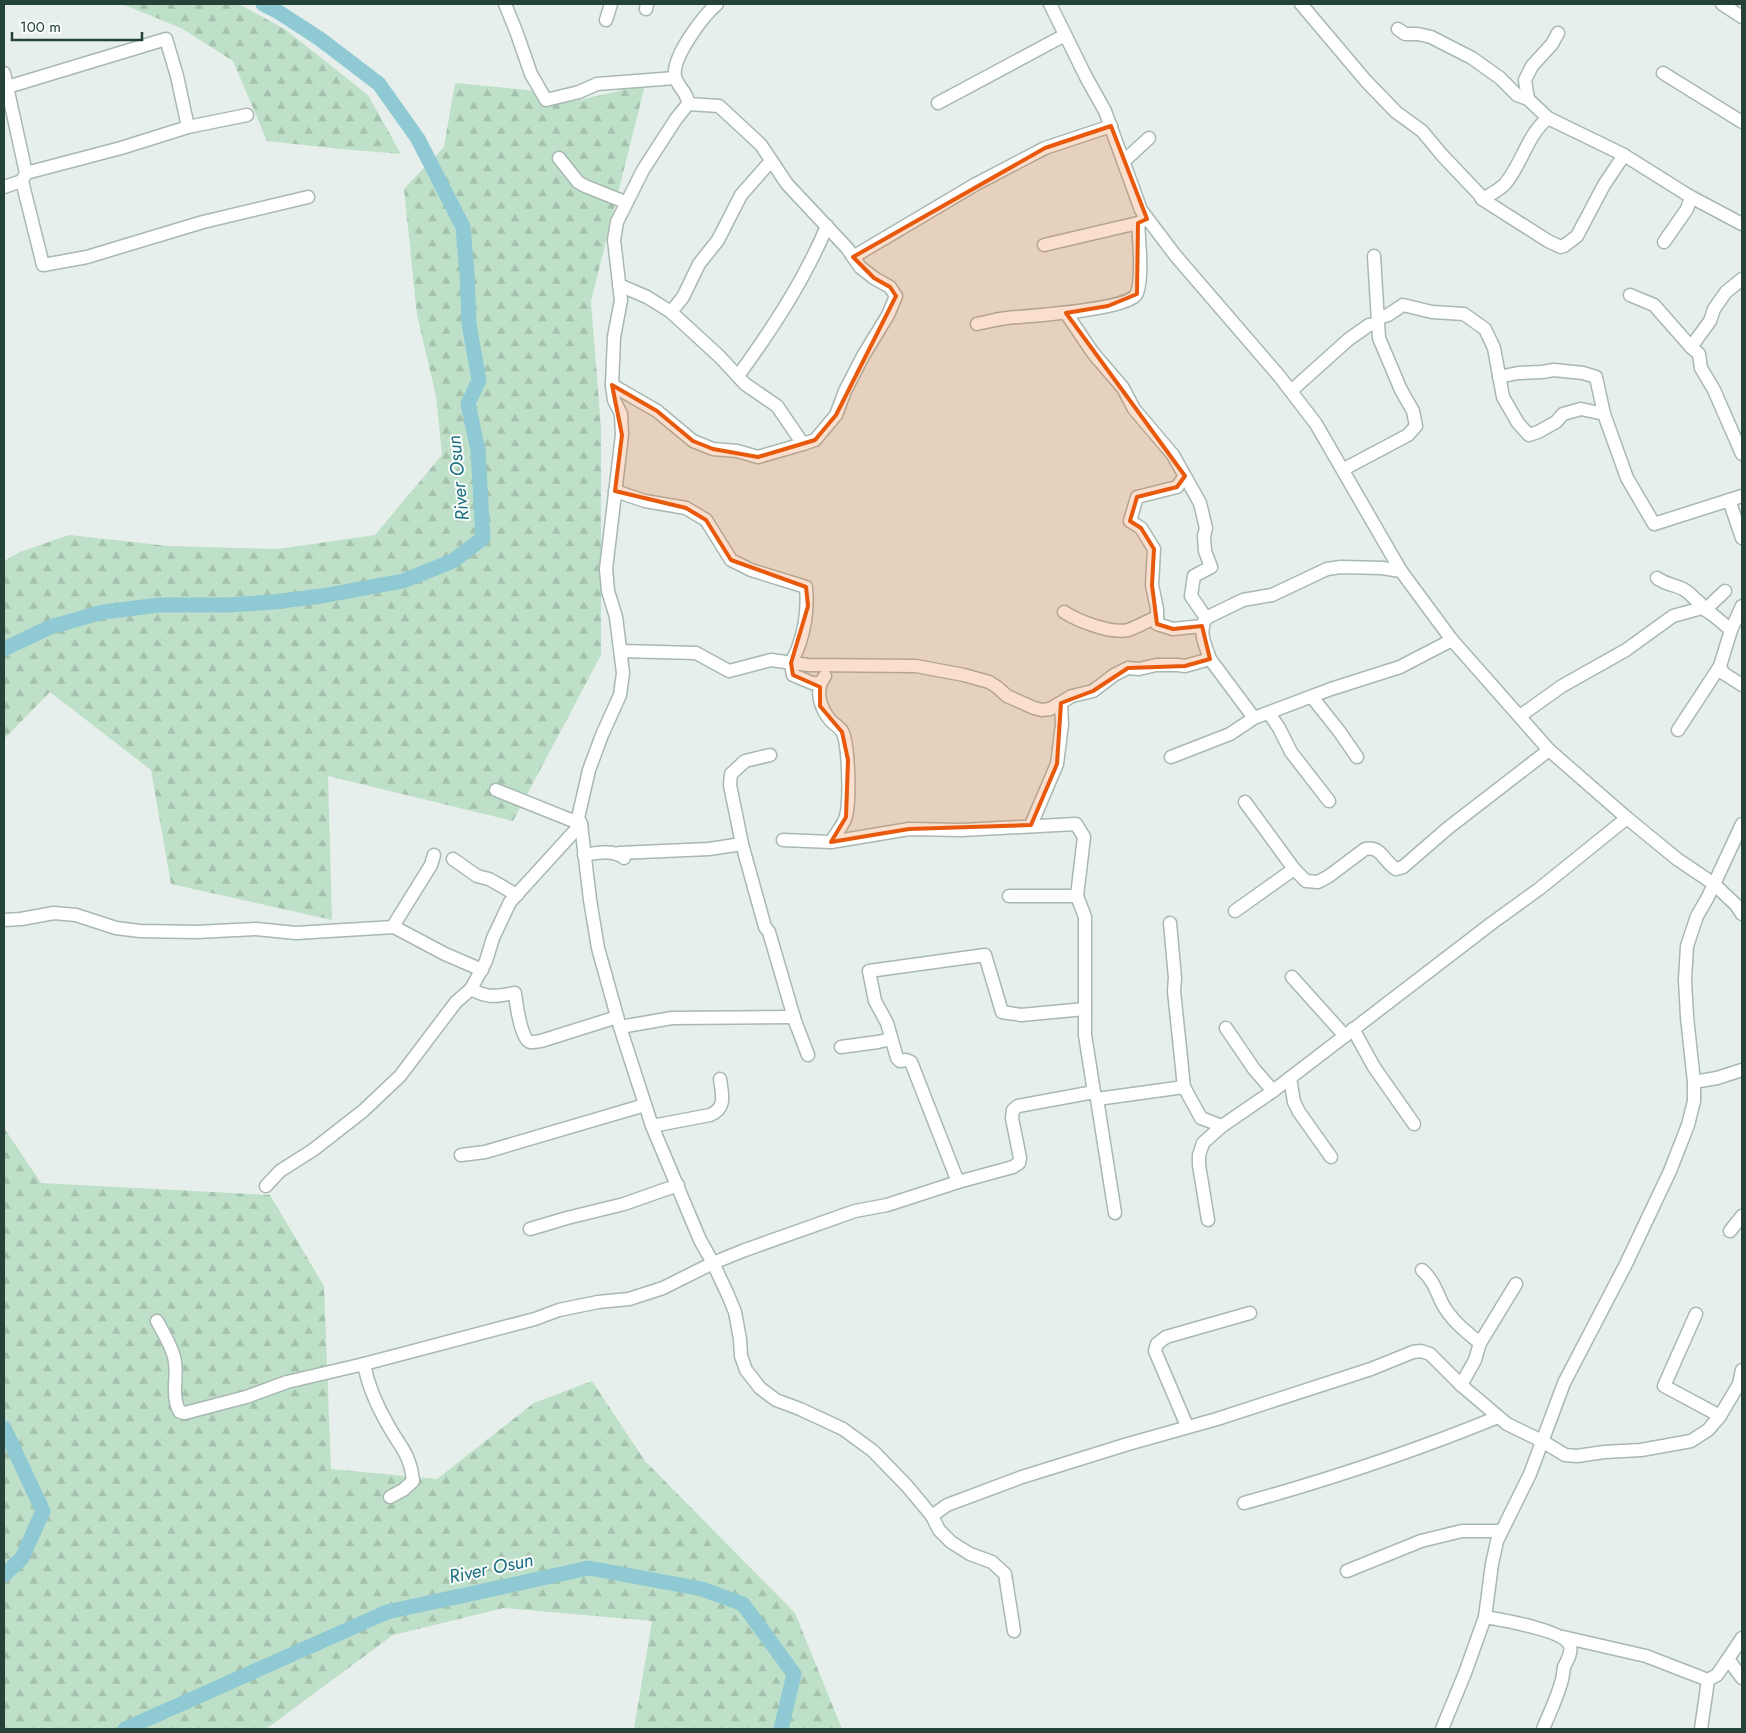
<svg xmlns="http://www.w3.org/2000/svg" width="1746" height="1733" viewBox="0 0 1746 1733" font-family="Jost,sans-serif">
<defs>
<pattern id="forest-firs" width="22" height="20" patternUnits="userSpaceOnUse" patternTransform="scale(1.25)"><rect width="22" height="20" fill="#bfe0c8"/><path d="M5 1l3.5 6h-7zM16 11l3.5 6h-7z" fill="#a4c1ad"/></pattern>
</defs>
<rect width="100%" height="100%" fill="#e6efeb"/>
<g fill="url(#forest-firs)">
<path d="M122 4H239L286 30 368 95 401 154 341 149 267 141 233 61 181 28Z"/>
<path d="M455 83 527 90 575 101 645 85 591 301 601 428V655L513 821 328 776 332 920 171 884 151 770 50 692 4 739V561L20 552 69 535 168 546 278 549 375 535 442 455 436 396 417 315 404 189 444 147Z"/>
<path d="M4 1128 41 1183 270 1195 324 1286 331 1469 437 1479 534 1403 592 1381 645 1461 795 1613 842 1729H634L652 1621 504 1608 393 1635 266 1729H4Z"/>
</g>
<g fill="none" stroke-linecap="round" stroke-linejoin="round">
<g stroke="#8ec9d4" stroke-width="15">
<path d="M4 649 50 627 103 612 159 605H228L273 602 322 596 403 581 453 561 483 538 478 450 468 404 479 380 469 324 467 273 463 227 418 139 379 84 320 39 277 11 263 4"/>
<path d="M4 1428 43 1511 22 1558 4 1575"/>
<path d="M125 1729 387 1612 589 1568 702 1589 743 1604 794 1674 781 1729"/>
</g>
<defs>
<g id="minor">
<path d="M505 4 516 31 531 74 546 100 579 92 597 84 675 78"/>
<path d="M717 4C703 16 672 57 675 76 677 87 688 92 688 104L676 119 643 170 617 222 614 240 621 300 614 337 612 385 614 400 621 414 622 435 606 569 608 591 616 617 623 673 620 695 602 735 589 770 578 818 581 824 590 900 598 948 620 1027 652 1126 700 1240 713 1263 728 1295 735 1312 740 1339 741 1356 746 1370 760 1388 776 1400 800 1409 843 1429 873 1451 907 1486 932 1516 939 1530 951 1542 970 1554 992 1562 1005 1574 1014 1631"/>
<path d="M1050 4 1086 77 1105 111 1141 210 1175 255 1280 377 1316 424 1401 571 1452 640 1549 750 1627 818 1677 859 1714 884 1736 905 1742 914"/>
<path d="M1301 4 1366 81 1396 112 1422 131 1442 155 1479 194 1482 199C1490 195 1498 191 1505 184 1522 164 1527 135 1548 118"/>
<path d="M1722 4 1742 17"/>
<path d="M646 9 647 4"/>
<path d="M606 20 611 4"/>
<path d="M1398 29 1405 34H1418L1431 37 1472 58 1500 78 1517 95 1528 99 1548 118 1624 155 1691 197 1742 224"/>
<path d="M4 73 26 173"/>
<path d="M1663 73 1742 122"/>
<path d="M4 88 166 39 177 76 188 127"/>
<path d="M1528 99 1525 80 1532 66 1552 44 1558 33"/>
<path d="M938 103 1065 35"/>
<path d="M247 115 188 127 121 148 26 173 22 181 43 265 87 257 203 222 308 197"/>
<path d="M559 158 578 182 585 186 625 202"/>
<path d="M1124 161 1149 138"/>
<path d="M4 187 22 181"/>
<path d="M1482 199 1548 241 1561 247 1564 246 1577 236 1604 185 1624 155"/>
<path d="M1664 242 1687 209 1691 197"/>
<path d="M1044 245 1138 223 1145 220"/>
<path d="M853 257 976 184 1045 148 1111 126"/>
<path d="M1742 279 1726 292 1714 309 1710 321 1691 347 1699 354 1701 368 1714 390 1742 454"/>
<path d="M619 285 647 297 671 312 720 357 745 384 777 406 803 444 815 440 836 415 845 391 863 356 888 315 896 296 890 287 874 278 860 267 847 248 787 184 761 145 719 106 688 104"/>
<path d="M1630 295 1654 305 1691 347"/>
<path d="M671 312 683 297 699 264 718 240 741 195 771 161"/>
<path d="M1378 318 1388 315 1403 305 1432 312 1464 314 1485 329 1494 348 1503 397 1518 423 1529 435 1538 432 1556 422 1563 414 1581 409 1604 414 1627 478 1654 524 1742 496"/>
<path d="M977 324C987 322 997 319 1007 318 1027 316 1131 310 1137 293 1143 277 1139 241 1138 223"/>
<path d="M738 376C772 329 804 281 827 226"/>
<path d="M1499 377 1518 373 1542 372 1554 370 1583 373 1596 377 1604 414"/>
<path d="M612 385 657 411 693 441 713 449 737 451 758 457 803 444"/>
<path d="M1291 391 1349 339 1369 325 1378 324"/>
<path d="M1344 469 1408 435 1416 426 1413 411 1401 390 1379 338 1374 256"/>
<path d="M1185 476 1177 487 1137 497 1130 521 1141 528 1154 549 1152 585 1157 609V624L1173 629 1202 626"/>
<path d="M615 491 645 501 686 508 706 520 731 560 751 570 806 587C808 608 806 625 799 645 794 661 789 657 793 675L812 683H820"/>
<path d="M1729 500 1742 538"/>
<path d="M1657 578C1673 589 1680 582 1695 599 1699 602 1701 603 1702 608"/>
<path d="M1742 606 1731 630 1720 666 1723 673 1742 685"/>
<path d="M1706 609 1725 591"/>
<path d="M1064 612C1078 621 1111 634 1128 630 1137 627 1147 621 1157 617"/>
<path d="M1206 618 1243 600 1272 595 1327 569 1341 567 1382 568 1401 571"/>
<path d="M621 651 696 653 729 671 771 660 808 665 916 666 964 675 989 682 997 687 1007 696 1034 708 1042 710 1050 709 1072 696 1093 691 1114 675 1128 668 1139 669 1156 665H1178L1185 666 1210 659C1205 644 1198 632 1206 618L1191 596 1194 576 1211 567 1205 551 1204 536 1206 528 1200 503 1173 455 1134 409 1123 388 1093 353 1066 313"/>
<path d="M1210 659 1254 718"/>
<path d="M825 676C814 690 820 708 831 721 834 724 839 727 842 731 849 744 850 801 846 816 844 825 835 834 831 842"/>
<path d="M1312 697 1339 731 1357 757"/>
<path d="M1269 713 1279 728 1291 752 1329 801"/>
<path d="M1520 716 1562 686 1626 650 1673 616 1702 608 1713 615 1731 630"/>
<path d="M1678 730 1720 666"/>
<path d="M770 755 745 761 731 774 730 785 742 844 765 927 769 932 795 1021 808 1055"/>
<path d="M1171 757 1230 734 1254 718 1331 689 1400 667 1452 640"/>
<path d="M496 790 581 824"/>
<path d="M1245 802 1294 869"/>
<path d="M1031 825 1057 764 1062 724 1061 703"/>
<path d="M783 840 831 842 909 829 962 830 1076 824 1084 837 1077 896"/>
<path d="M619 853 709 849 742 844"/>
<path d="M434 855 431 865 395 923 394 927 445 954 482 970"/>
<path d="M584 855C597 853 614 849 624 858"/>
<path d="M453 859 477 876 489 879 517 895"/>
<path d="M1009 896H1077L1085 917V1035L1094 1092"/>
<path d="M1235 911 1294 869 1306 881 1318 882 1329 876 1365 849C1381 845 1384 862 1396 869L1403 867 1448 828 1549 750"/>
<path d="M4 920 21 919 54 913 76 915 116 928 140 931 196 932 256 929 296 933 394 927"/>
<path d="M1170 923 1175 978 1174 991 1184 1087 1201 1118 1222 1126"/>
<path d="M1292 977 1345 1036"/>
<path d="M471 989C489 999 496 996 515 993 516 1002 521 1040 530 1042 532 1043 538 1041 541 1041L617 1017"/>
<path d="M620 1027 672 1018 794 1017"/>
<path d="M1226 1028 1254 1069 1273 1091"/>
<path d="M1353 1029 1374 1067 1414 1124"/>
<path d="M841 1047 878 1042 891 1039"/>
<path d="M1290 1078 1294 1102 1299 1112 1331 1157"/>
<path d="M1694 1082 1717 1078 1742 1070"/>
<path d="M1097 1099 1115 1213"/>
<path d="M652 1126 710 1115C727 1108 722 1094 720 1079"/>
<path d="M461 1155 485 1152 645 1105"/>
<path d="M958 1182 911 1062 906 1060 900 1061 897 1058 887 1023 875 1001 869 971 985 955 1002 1012 1021 1015 1085 1009"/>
<path d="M266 1186 280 1171 313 1150 363 1111 400 1076 456 1002 471 989 486 961 493 938 510 902 581 824"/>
<path d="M1208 1220 1199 1165V1155L1203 1143 1222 1126 1273 1091 1492 923 1539 889 1627 818"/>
<path d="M530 1229 567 1218 624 1204 678 1185"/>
<path d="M1730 1231 1742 1216"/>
<path d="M1422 1270C1433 1280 1436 1290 1442 1303 1451 1320 1465 1331 1480 1343"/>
<path d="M1696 1314 1664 1386 1720 1416 1739 1384 1742 1370"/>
<path d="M157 1321C163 1332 171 1345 174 1357 179 1374 170 1396 180 1412L185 1413 246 1397 287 1382 364 1364 535 1319 559 1310 598 1302 629 1299 663 1288 713 1263 745 1250 855 1211 887 1205 958 1182 1013 1167 1019 1163 1020 1158 1012 1118 1013 1110 1018 1106 1094 1092 1097 1099 1184 1087"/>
<path d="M364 1364C368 1386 377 1406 388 1425 400 1447 410 1453 413 1481L403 1490 390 1497"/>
<path d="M1461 1385 1475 1360 1480 1343 1516 1284"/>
<path d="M1187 1426 1155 1351 1157 1344 1166 1337 1250 1313"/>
<path d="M1244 1503C1331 1479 1415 1451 1498 1417"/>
<path d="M932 1516 947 1505 1022 1477 1128 1444 1217 1419 1371 1369 1413 1352 1421 1351 1430 1354 1461 1385 1507 1424 1542 1441 1565 1455 1577 1456 1604 1452 1641 1450 1691 1441 1708 1430 1720 1416"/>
<path d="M1347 1571 1421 1541 1462 1531H1501"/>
<path d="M1485 1617C1501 1620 1565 1630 1570 1646 1572 1653 1567 1661 1564 1667 1563 1672 1563 1678 1561 1683 1557 1698 1549 1714 1543 1729"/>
<path d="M1563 1637 1646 1656 1708 1680 1717 1675 1728 1659"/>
<path d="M1742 1638 1728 1659 1742 1678"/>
<path d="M1442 1729 1465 1673 1485 1617 1492 1564 1497 1541 1530 1474 1564 1383 1626 1264 1670 1171 1688 1125 1694 1101V1082L1687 1017 1685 980 1687 946 1697 916 1708 897 1742 824"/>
<path d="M1701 1729 1708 1680"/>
</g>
</defs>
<use href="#minor" stroke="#a8b8b2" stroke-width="15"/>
<use href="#minor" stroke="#fff" stroke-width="12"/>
</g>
<path fill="#e8590c" fill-opacity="0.2" stroke="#e8590c" stroke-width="4" stroke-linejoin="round" d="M1111 126 1147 219 1138 223 1137 294 1108 306 1066 313 1185 476 1177 487 1137 497 1130 521 1141 528 1154 549 1152 585 1157 624 1173 629 1202 626 1210 659 1185 666 1128 668 1093 691 1061 703 1057 764 1031 825 909 829 831 842 846 817 848 760 842 732 820 706V687L793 675 791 663 808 606 806 587 731 560 706 520 686 508 615 491 622 435 612 385 657 411 693 441 713 449 758 457 815 440 836 415 896 296 890 287 874 278 853 257 1045 148Z"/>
<g text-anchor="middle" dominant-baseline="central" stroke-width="4" stroke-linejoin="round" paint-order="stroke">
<g font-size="19" font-style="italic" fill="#1c6f80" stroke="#f7fbf9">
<text transform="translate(458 478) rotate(-96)">River Osun</text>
<text transform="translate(491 1568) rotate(-12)">River Osun</text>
</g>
</g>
<rect width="1746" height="1733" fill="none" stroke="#24423a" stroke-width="10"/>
<path d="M12 32v8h130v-8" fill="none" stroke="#24423a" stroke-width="2.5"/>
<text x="20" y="32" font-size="15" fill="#24423a" stroke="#f7fbf9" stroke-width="4" paint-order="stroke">100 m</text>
</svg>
